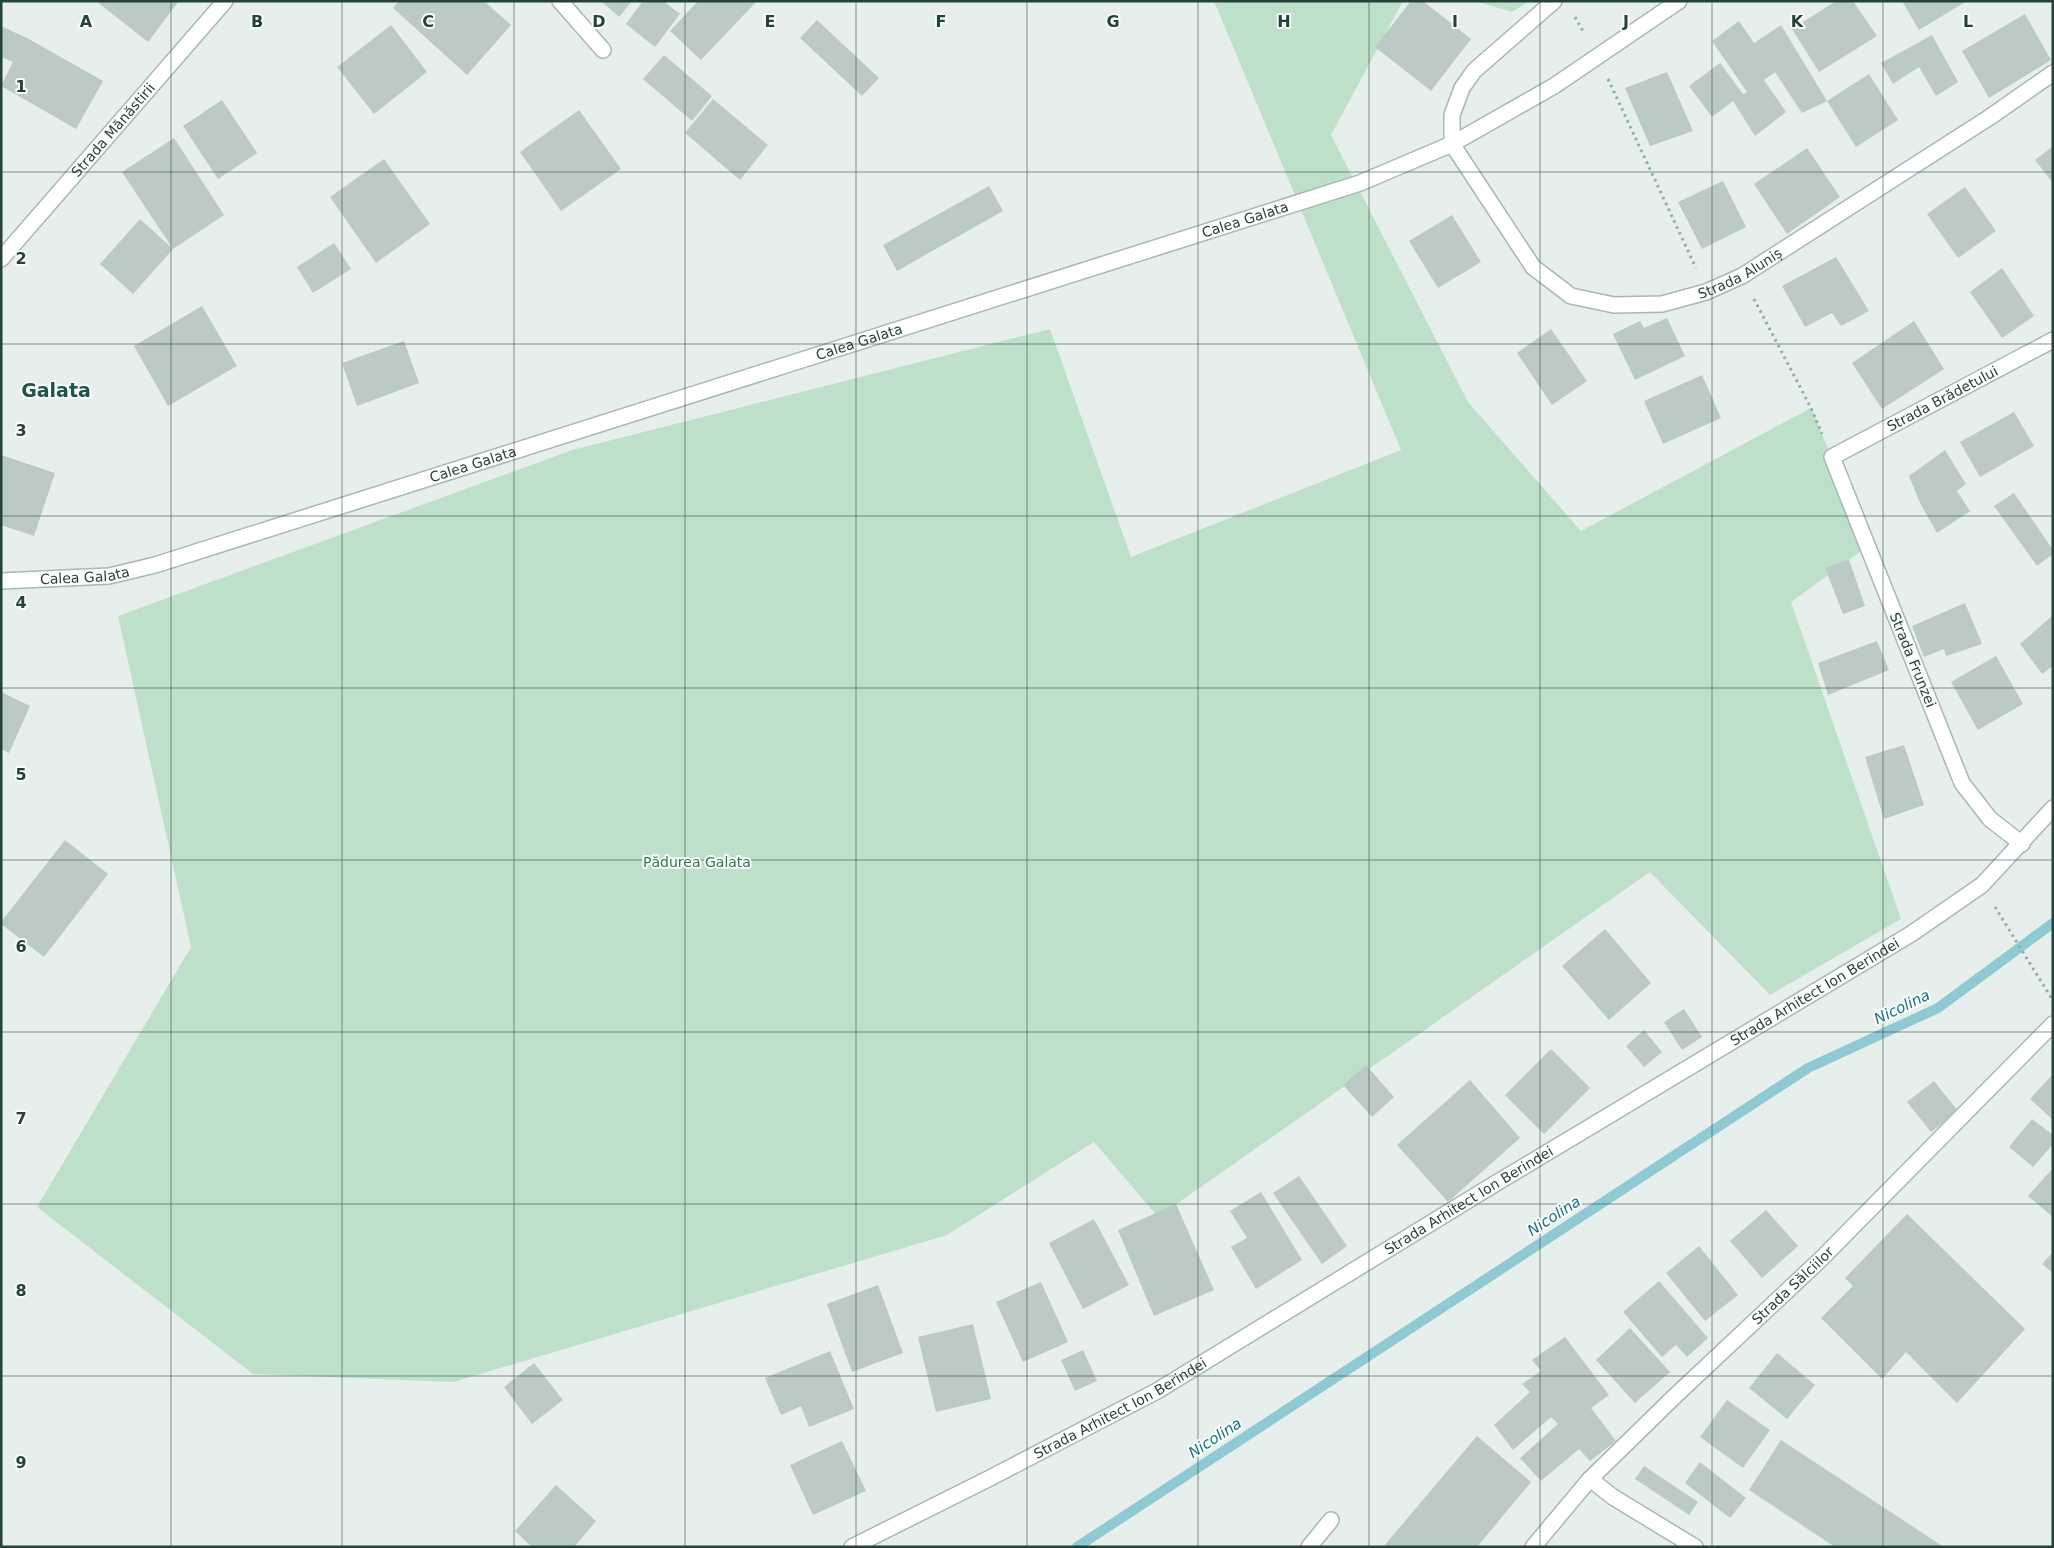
<svg xmlns="http://www.w3.org/2000/svg" width="2054" height="1548" viewBox="0 0 2054 1548" font-family="'DejaVu Sans',sans-serif">
<rect width="100%" height="100%" fill="#e6efeb"/>
<g fill="#bfe0c8">
<path d="M1214 1H1403L1331 135 1468 402 1581 531 1811 408 1868 546 1791 602 1901 919 1770 995 1650 872 1158 1217 1094 1142 947 1235 453 1382 253 1374 37 1207 191 947 118 616 572 450 1050 329 1131 557 1401 450Z"/>
<path d="M1475 1H1529L1512 12Z"/>
</g>
<g fill="none" stroke-linecap="round" stroke-linejoin="round">
<path stroke="#8ec9d4" stroke-width="10" d="M1077 1547 1808 1068 1938 1008 2053 923"/>
</g>
<g fill="#bbcac4">
<path d="M96 1H179L148 42Z"/>
<path d="M399 1H484L511 25 467 75 393 8Z"/>
<path d="M601 1H632L619 17Z"/>
<path d="M643 1H663L680 14 655 47 626 24Z"/>
<path d="M698 1H757L701 60 670 31Z"/>
<path d="M1411 1H1423L1471 39 1431 91 1375 47Z"/>
<path d="M1836 1H1853L1877 36 1819 72 1792 29Z"/>
<path d="M1902 1H1967L1919 30Z"/>
<path d="M2025 14 2051 60 1989 98 1962 51Z"/>
<path d="M817 20 879 78 862 96 800 38Z"/>
<path d="M1739 21 1754 43 1781 25 1827 101 1802 113 1775 72 1764 80 1786 112 1755 136 1733 101 1712 117 1689 86 1720 63 1743 94 1747 92 1712 41Z"/>
<path d="M391 25 427 72 374 114 337 67Z"/>
<path d="M1 26 27 38 103 81 76 129 1 86 13 62 1 57Z"/>
<path d="M1932 35 1958 82 1936 96 1919 67 1893 84 1881 63Z"/>
<path d="M664 55 712 96 692 121 643 79Z"/>
<path d="M1667 72 1693 131 1650 146 1625 88Z"/>
<path d="M1869 74 1898 120 1856 147 1827 101Z"/>
<path d="M713 99 768 145 740 180 685 133Z"/>
<path d="M222 100 257 153 218 179 183 126Z"/>
<path d="M579 110 621 169 561 211 520 152Z"/>
<path d="M174 138 224 215 173 249 122 172Z"/>
<path d="M2053 146V183L2035 160Z"/>
<path d="M1807 148 1840 197 1787 234 1754 184Z"/>
<path d="M384 159 430 224 376 263 330 197Z"/>
<path d="M1723 181 1746 227 1702 249 1678 202Z"/>
<path d="M989 186 1003 211 897 271 883 245Z"/>
<path d="M1965 187 1996 231 1958 258 1927 214Z"/>
<path d="M1452 215 1481 262 1438 288 1409 241Z"/>
<path d="M140 219 173 249 133 294 100 264Z"/>
<path d="M334 243 351 269 313 293 297 267Z"/>
<path d="M1836 257 1869 311 1841 326 1832 313 1805 327 1782 286Z"/>
<path d="M2002 268 2034 316 2002 338 1970 292Z"/>
<path d="M202 306 237 366 168 406 134 346Z"/>
<path d="M1667 318 1685 356 1635 380 1613 334 1640 321 1644 328Z"/>
<path d="M1914 321 1944 369 1882 409 1852 363Z"/>
<path d="M1551 329 1587 381 1552 405 1517 353Z"/>
<path d="M404 341 419 383 357 406 342 363Z"/>
<path d="M1702 375 1721 418 1663 444 1644 401Z"/>
<path d="M2014 412 2034 446 1980 477 1960 442Z"/>
<path d="M1945 450 1966 484 1957 491 1970 511 1937 533 1920 503 1909 476Z"/>
<path d="M1 455 55 473 34 536 1 525Z"/>
<path d="M2014 493 2053 550V554L2037 566 1994 506Z"/>
<path d="M1849 560 1865 606 1843 614 1825 568Z"/>
<path d="M1965 603 1982 644 1946 656 1944 649 1924 657 1912 626Z"/>
<path d="M2053 615V666L2042 674 2020 644Z"/>
<path d="M1877 641 1889 670 1828 695 1818 663Z"/>
<path d="M1996 656 2023 704 1978 730 1951 682Z"/>
<path d="M1 692 30 706 9 753 1 749Z"/>
<path d="M1904 745 1924 805 1884 819 1865 757Z"/>
<path d="M65 840 108 874 44 957 1 924V922Z"/>
<path d="M1605 929 1651 983 1609 1020 1562 966Z"/>
<path d="M1684 1009 1702 1037 1682 1050 1664 1022Z"/>
<path d="M1644 1030 1662 1052 1644 1067 1626 1046Z"/>
<path d="M1551 1049 1590 1088 1544 1134 1505 1095Z"/>
<path d="M1366 1065 1394 1097 1372 1117 1343 1085Z"/>
<path d="M2053 1074V1120L2030 1099Z"/>
<path d="M1470 1080 1520 1138 1448 1202 1397 1145Z"/>
<path d="M1934 1081 1958 1111 1931 1132 1907 1102Z"/>
<path d="M2032 1119 2053 1135V1144L2033 1167 2009 1147Z"/>
<path d="M2053 1168V1217L2028 1196Z"/>
<path d="M1299 1176 1347 1246 1322 1264 1273 1193Z"/>
<path d="M1261 1192 1302 1260 1256 1289 1231 1247 1247 1238 1230 1211Z"/>
<path d="M1176 1204 1214 1290 1154 1316 1118 1230Z"/>
<path d="M1766 1210 1798 1246 1762 1278 1730 1241Z"/>
<path d="M1907 1214 2025 1329 1957 1403 1906 1352 1882 1379 1821 1318 1853 1286 1845 1278Z"/>
<path d="M1094 1219 1129 1285 1083 1309 1049 1243Z"/>
<path d="M1699 1246 1738 1295 1705 1321 1666 1273Z"/>
<path d="M2053 1252V1273L2042 1264Z"/>
<path d="M1659 1281 1708 1338 1687 1357 1676 1345 1662 1357 1623 1312Z"/>
<path d="M1041 1282 1068 1342 1023 1362 996 1302Z"/>
<path d="M878 1285 903 1353 852 1372 827 1304Z"/>
<path d="M973 1324 991 1399 936 1412 918 1337Z"/>
<path d="M1630 1328 1670 1372 1635 1403 1596 1360Z"/>
<path d="M1565 1337 1609 1395 1591 1408 1616 1441 1590 1461 1579 1449 1541 1481 1520 1458 1558 1424 1551 1417 1513 1450 1494 1425 1530 1392 1522 1384 1541 1371 1532 1360Z"/>
<path d="M1083 1350 1097 1381 1075 1391 1061 1360Z"/>
<path d="M830 1351 854 1409 809 1427 801 1406 781 1415 765 1378Z"/>
<path d="M1777 1353 1815 1385 1787 1419 1749 1388Z"/>
<path d="M534 1363 563 1400 532 1424 504 1387Z"/>
<path d="M1727 1400 1770 1430 1743 1468 1700 1437Z"/>
<path d="M1477 1436 1531 1482 1477 1547H1383Z"/>
<path d="M1781 1440 1944 1547H1835L1749 1490Z"/>
<path d="M842 1441 866 1491 813 1515 790 1465Z"/>
<path d="M1700 1462 1746 1498 1730 1518 1685 1483Z"/>
<path d="M1644 1466 1698 1502 1689 1515 1635 1479Z"/>
<path d="M556 1485 596 1521 574 1547H532L515 1531Z"/>
</g>
<g fill="none" stroke-linecap="round" stroke-linejoin="round">
<defs>
<g id="minor">
<path d="M560 1 603 50"/>
<path id="s1" d="M1554 1 1474 71 1462 88 1452 115V144L1533 267 1571 296 1614 305 1662 304 1706 292 1742 276 1990 117 2053 73"/>
<path id="s2" d="M1 259 225 1"/>
<path id="s3" d="M1 581 109 576 155 565 1360 183 1452 144 1554 86 1679 1"/>
<path id="s4" d="M2022 844 1990 819 1962 783 1832 457 2053 340"/>
<path d="M1590 1479 1613 1497 1695 1547"/>
<path id="s5" d="M852 1547 990 1478 1157 1391 1493 1185 1911 934 1982 885 2053 808"/>
<path d="M1309 1547 1331 1520"/>
<path id="s6" d="M1533 1547 1590 1479 1675 1396 1820 1260 2053 1024"/>
</g>
</defs>
<use href="#minor" stroke="#a8b8b2" stroke-width="18"/>
<g stroke="#86b3a5" stroke-width="3" stroke-dasharray="2.5 4" stroke-linecap="butt">
<path d="M1575 17 1584 33"/>
<path d="M1608 79 1696 268"/>
<path d="M1754 299 1811 408 1822 434"/>
<path d="M1995 907 2052 999"/>
</g>
<use href="#minor" stroke="#fff" stroke-width="15"/>
</g>
<path fill="none" stroke="#24423a" stroke-width="1" stroke-opacity="0.55" d="M171 1V1547M342 1V1547M514 1V1547M685 1V1547M856 1V1547M1027 1V1547M1198 1V1547M1369 1V1547M1540 1V1547M1712 1V1547M1883 1V1547M1 172H2053M1 344H2053M1 516H2053M1 688H2053M1 860H2053M1 1032H2053M1 1204H2053M1 1376H2053"/>
<g text-anchor="middle" dominant-baseline="central" stroke-width="4" stroke-linejoin="round" paint-order="stroke">
<g font-size="14" fill="#24423a" stroke="#f7fbf9">
<text stroke="none"><textPath href="#s2" startOffset="171">Strada Mănăstirii</textPath></text>
<text stroke="none"><textPath href="#s3" startOffset="1299">Calea Galata</textPath></text>
<text stroke="none"><textPath href="#s1" startOffset="556">Strada Aluniș</textPath></text>
<text stroke="none"><textPath href="#s3" startOffset="894">Calea Galata</textPath></text>
<text stroke="none"><textPath href="#s4" startOffset="562">Strada Brădetului</textPath></text>
<text stroke="none"><textPath href="#s3" startOffset="489">Calea Galata</textPath></text>
<text stroke="none"><textPath href="#s3" startOffset="84">Calea Galata</textPath></text>
<text transform="translate(1913 660) rotate(68)">Strada Frunzei</text>
<text stroke="none"><textPath href="#s5" startOffset="1112">Strada Arhitect Ion Berindei</textPath></text>
<text stroke="none"><textPath href="#s5" startOffset="708">Strada Arhitect Ion Berindei</textPath></text>
<text stroke="none"><textPath href="#s6" startOffset="369">Strada Sălciilor</textPath></text>
<text stroke="none"><textPath href="#s5" startOffset="302">Strada Arhitect Ion Berindei</textPath></text>
</g>
<g font-size="14" fill="#2d7a4b" stroke="#f7fbf9">
<text x="697" y="862">Pădurea Galata</text>
</g>
<g font-size="15" font-style="italic" fill="#1c6f80" stroke="#f7fbf9">
<text transform="translate(1902 1007) rotate(-26)">Nicolina</text>
<text transform="translate(1554 1216) rotate(-33)">Nicolina</text>
<text transform="translate(1215 1438) rotate(-33)">Nicolina</text>
</g>
<g font-size="19" font-weight="bold" fill="#1f5548" stroke="#f7fbf9">
<text x="56" y="390">Galata</text>
</g>
</g>
<g font-size="16" text-anchor="middle" font-weight="bold" fill="#24423a" stroke="#f7fbf9" stroke-width="4" stroke-linejoin="round" paint-order="stroke">
<text x="86" y="27">A</text>
<text x="257" y="27">B</text>
<text x="428" y="27">C</text>
<text x="599" y="27">D</text>
<text x="770" y="27">E</text>
<text x="941" y="27">F</text>
<text x="1113" y="27">G</text>
<text x="1284" y="27">H</text>
<text x="1455" y="27">I</text>
<text x="1626" y="27">J</text>
<text x="1797" y="27">K</text>
<text x="1968" y="27">L</text>
<text x="21" y="92">1</text>
<text x="21" y="264">2</text>
<text x="21" y="436">3</text>
<text x="21" y="608">4</text>
<text x="21" y="780">5</text>
<text x="21" y="952">6</text>
<text x="21" y="1124">7</text>
<text x="21" y="1296">8</text>
<text x="21" y="1468">9</text>
</g>
<rect width="2054" height="1548" fill="none" stroke="#24423a" stroke-width="5"/>
</svg>
